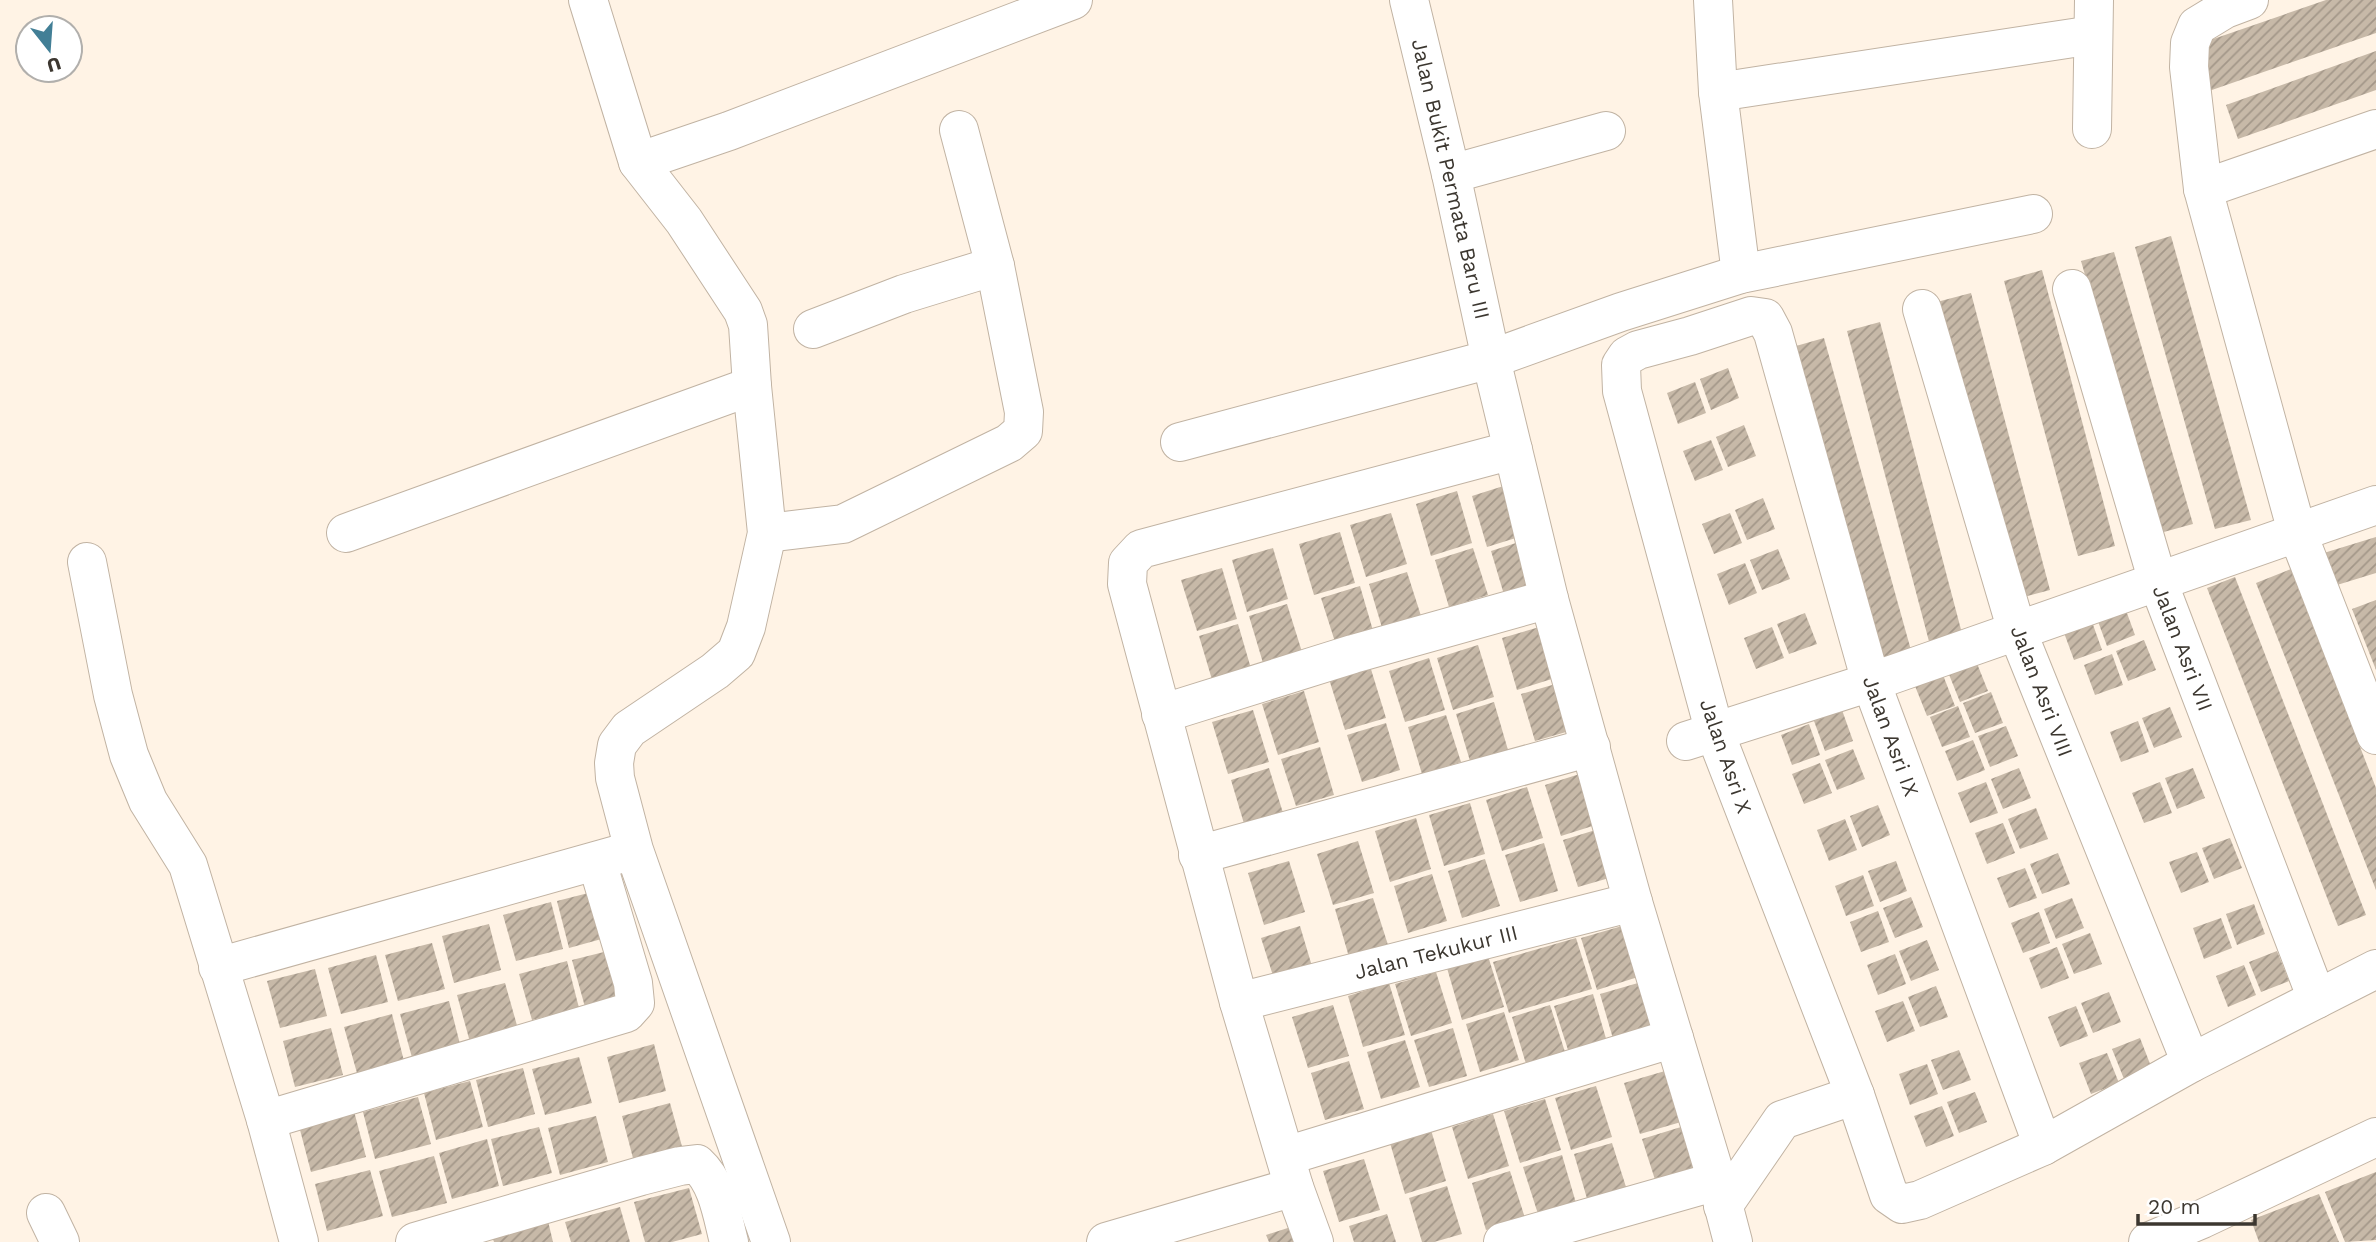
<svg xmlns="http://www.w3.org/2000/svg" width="2376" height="1242" viewBox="0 0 2376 1242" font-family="'Work Sans',sans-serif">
<defs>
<pattern id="building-hatch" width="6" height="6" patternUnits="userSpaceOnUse" patternTransform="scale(1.75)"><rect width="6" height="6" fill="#c7b9a8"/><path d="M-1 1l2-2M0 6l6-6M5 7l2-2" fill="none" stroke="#a39789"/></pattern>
</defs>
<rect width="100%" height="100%" fill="#fff3e5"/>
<g fill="url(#building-hatch)">
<path d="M2326 0H2376V33L2209 91 2193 46Z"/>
<path d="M2376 51V90L2238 139 2226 105Z"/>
<path d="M2171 236 2251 520 2215 529 2135 247Z"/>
<path d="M2114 252 2193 524 2160 533 2081 261Z"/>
<path d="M2042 270 2115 546 2078 556 2004 281Z"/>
<path d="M1971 293 2050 590 2012 600 1933 303Z"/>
<path d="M1880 322 1964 641 1931 649 1847 331Z"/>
<path d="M1824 338 1914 661 1878 671 1789 348Z"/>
<path d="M1728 368 1739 398 1711 410 1700 379Z"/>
<path d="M1695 382 1706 413 1678 424 1667 393Z"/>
<path d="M1744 425 1756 456 1728 467 1716 437Z"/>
<path d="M1711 440 1723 470 1695 481 1683 451Z"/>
<path d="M1513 483 1528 534 1487 547 1472 496Z"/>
<path d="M1457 491 1472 543 1431 556 1416 504Z"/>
<path d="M1763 498 1775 529 1747 540 1735 510Z"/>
<path d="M1391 513 1407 564 1366 577 1350 525Z"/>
<path d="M1730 513 1742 543 1714 554 1702 524Z"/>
<path d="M1340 532 1355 583 1314 595 1299 544Z"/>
<path d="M2376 537V573L2324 589 2314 556Z"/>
<path d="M1528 539 1543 587 1505 598 1491 551Z"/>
<path d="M1273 548 1288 599 1247 612 1232 560Z"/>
<path d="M1473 548 1488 595 1449 607 1435 560Z"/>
<path d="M1778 549 1790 579 1762 590 1750 560Z"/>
<path d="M1745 563 1757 593 1729 605 1717 574Z"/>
<path d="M1222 568 1237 619 1197 631 1181 580Z"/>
<path d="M2291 569 2376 788V890L2256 583Z"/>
<path d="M1407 572 1422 619 1383 631 1369 584Z"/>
<path d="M2235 577 2366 915 2338 926 2207 588Z"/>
<path d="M1360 586 1374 634 1336 645 1321 598Z"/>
<path d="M2376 600V670L2352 609Z"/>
<path d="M1287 604 1302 652 1263 663 1249 616Z"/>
<path d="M2124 605 2135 635 2107 646 2096 616Z"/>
<path d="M1805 613 1817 644 1789 654 1777 624Z"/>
<path d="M2091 619 2102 650 2074 660 2063 630Z"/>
<path d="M1238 624 1252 672 1213 683 1199 636Z"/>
<path d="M1543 626 1558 677 1517 690 1502 638Z"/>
<path d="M1772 627 1784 658 1756 669 1744 638Z"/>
<path d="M2144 640 2156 670 2128 681 2116 651Z"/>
<path d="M1478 645 1494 697 1453 710 1437 658Z"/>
<path d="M2112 654 2123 685 2095 695 2084 665Z"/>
<path d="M1429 658 1445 710 1405 722 1389 671Z"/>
<path d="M1976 661 1988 691 1960 702 1948 672Z"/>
<path d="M1370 666 1386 718 1345 730 1329 679Z"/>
<path d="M1943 675 1955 706 1927 716 1915 686Z"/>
<path d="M1559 683 1573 730 1535 741 1521 694Z"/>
<path d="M1304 691 1319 742 1278 755 1262 704Z"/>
<path d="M1991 692 2003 723 1975 733 1963 703Z"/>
<path d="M1494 702 1508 750 1470 761 1456 714Z"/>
<path d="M1958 706 1970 737 1942 747 1930 717Z"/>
<path d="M2170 707 2182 737 2154 748 2142 718Z"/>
<path d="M1253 710 1269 762 1228 774 1212 722Z"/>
<path d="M1842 710 1853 741 1825 751 1814 721Z"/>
<path d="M1446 715 1461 762 1422 774 1408 727Z"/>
<path d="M2138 721 2149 752 2121 762 2110 732Z"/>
<path d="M1386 723 1400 770 1362 782 1347 735Z"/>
<path d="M1809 724 1820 755 1792 765 1781 735Z"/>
<path d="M2006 726 2018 756 1990 767 1978 736Z"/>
<path d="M1973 740 1985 770 1957 781 1945 751Z"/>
<path d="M1320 747 1334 795 1296 806 1281 759Z"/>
<path d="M1853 749 1865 779 1837 790 1825 760Z"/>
<path d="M1820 763 1832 793 1804 804 1792 774Z"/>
<path d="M1269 768 1284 816 1245 827 1231 780Z"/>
<path d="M2019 768 2031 798 2003 809 1991 779Z"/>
<path d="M2193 768 2205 798 2177 809 2165 778Z"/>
<path d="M1586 772 1602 823 1561 836 1545 785Z"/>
<path d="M1986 782 1998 813 1970 823 1958 793Z"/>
<path d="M2160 782 2172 813 2144 823 2132 793Z"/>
<path d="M1527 787 1543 838 1502 851 1486 800Z"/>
<path d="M1470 803 1485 854 1444 866 1429 815Z"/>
<path d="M1878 805 1890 835 1862 847 1850 816Z"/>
<path d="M2036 808 2048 839 2020 849 2008 819Z"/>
<path d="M1416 818 1431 869 1390 882 1375 831Z"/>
<path d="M1845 819 1857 850 1829 861 1817 830Z"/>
<path d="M2003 823 2015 853 1987 864 1975 833Z"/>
<path d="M1602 828 1616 876 1578 887 1563 840Z"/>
<path d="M2230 838 2242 868 2214 879 2202 848Z"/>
<path d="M1358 841 1374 893 1333 905 1317 854Z"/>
<path d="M1544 843 1558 891 1520 902 1505 855Z"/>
<path d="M2197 852 2209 882 2181 893 2169 862Z"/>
<path d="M2058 853 2070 884 2042 894 2030 864Z"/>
<path d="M1485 859 1500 906 1462 918 1448 871Z"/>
<path d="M1289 861 1305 912 1264 925 1248 873Z"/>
<path d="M1896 861 1907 891 1880 902 1868 871Z"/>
<path d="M2025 868 2037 898 2009 908 1997 878Z"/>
<path d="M1432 874 1447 921 1408 933 1394 886Z"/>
<path d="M1863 875 1874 906 1846 916 1835 886Z"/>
<path d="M604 889 616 935 569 948 557 901Z"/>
<path d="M1911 897 1923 927 1895 938 1883 908Z"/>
<path d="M1373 898 1388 945 1349 957 1335 909Z"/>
<path d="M2072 898 2084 928 2056 939 2044 909Z"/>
<path d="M551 902 563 949 516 961 503 915Z"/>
<path d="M2254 904 2265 934 2237 945 2226 914Z"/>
<path d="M1878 911 1889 942 1861 952 1850 922Z"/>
<path d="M2039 912 2050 943 2023 953 2011 923Z"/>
<path d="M2221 918 2232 948 2204 959 2193 928Z"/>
<path d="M489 924 501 970 454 983 442 936Z"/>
<path d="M1300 926 1314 973 1276 985 1261 938Z"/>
<path d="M1622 926 1638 977 1597 990 1581 938Z"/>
<path d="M2090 933 2102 964 2074 974 2062 944Z"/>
<path d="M1576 938 1592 989 1509 1013 1493 962Z"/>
<path d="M1927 940 1939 970 1911 981 1899 951Z"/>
<path d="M432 943 445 989 398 1001 385 955Z"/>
<path d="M2057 947 2069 978 2041 989 2029 958Z"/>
<path d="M620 948 632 994 585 1007 572 960Z"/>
<path d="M2277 951 2289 981 2261 992 2249 962Z"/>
<path d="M1895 954 1906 984 1878 995 1867 965Z"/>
<path d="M376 955 388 1002 341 1014 328 968Z"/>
<path d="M1488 956 1504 1007 1462 1020 1447 968Z"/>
<path d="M567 961 579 1008 532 1020 519 974Z"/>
<path d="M2244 965 2256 995 2228 1007 2216 976Z"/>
<path d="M315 969 327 1016 280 1028 267 981Z"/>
<path d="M1436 972 1452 1023 1411 1036 1395 984Z"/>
<path d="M505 983 518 1029 470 1042 457 995Z"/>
<path d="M1389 983 1405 1035 1363 1047 1348 996Z"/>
<path d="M1638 983 1653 1030 1614 1042 1600 994Z"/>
<path d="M1936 986 1948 1017 1920 1027 1908 997Z"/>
<path d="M2109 992 2121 1022 2093 1033 2081 1003Z"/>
<path d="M1593 994 1607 1042 1569 1053 1554 1006Z"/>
<path d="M449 1001 461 1048 413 1061 400 1014Z"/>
<path d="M1903 1001 1915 1031 1887 1042 1875 1011Z"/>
<path d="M1333 1005 1349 1056 1308 1068 1292 1017Z"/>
<path d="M1550 1005 1565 1052 1526 1064 1512 1017Z"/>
<path d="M2076 1006 2088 1036 2060 1047 2048 1017Z"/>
<path d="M1504 1012 1519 1060 1480 1072 1466 1024Z"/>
<path d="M392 1014 404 1061 357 1073 344 1027Z"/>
<path d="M331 1028 343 1075 295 1087 283 1041Z"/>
<path d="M1453 1028 1467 1076 1429 1087 1414 1040Z"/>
<path d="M2140 1038 2152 1069 2124 1079 2112 1049Z"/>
<path d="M1405 1040 1420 1087 1381 1099 1367 1052Z"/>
<path d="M654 1044 666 1091 619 1103 607 1057Z"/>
<path d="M1959 1050 1971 1080 1943 1090 1931 1060Z"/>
<path d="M2107 1053 2119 1083 2091 1094 2079 1063Z"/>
<path d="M579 1057 592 1103 545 1115 532 1069Z"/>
<path d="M1349 1061 1364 1109 1325 1120 1311 1073Z"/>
<path d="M1927 1064 1938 1094 1910 1105 1899 1074Z"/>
<path d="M523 1068 535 1114 488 1127 476 1080Z"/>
<path d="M1665 1071 1681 1122 1640 1134 1624 1083Z"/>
<path d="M470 1081 483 1127 436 1140 424 1093Z"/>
<path d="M1596 1086 1612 1137 1571 1150 1555 1098Z"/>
<path d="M1975 1092 1987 1122 1959 1133 1947 1102Z"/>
<path d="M418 1097 431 1144 375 1159 363 1112Z"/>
<path d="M1545 1099 1561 1150 1520 1163 1504 1111Z"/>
<path d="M670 1103 683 1150 634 1162 622 1116Z"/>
<path d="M1942 1106 1954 1136 1926 1147 1914 1116Z"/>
<path d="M354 1111 366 1157 311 1172 299 1126Z"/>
<path d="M1493 1114 1509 1166 1468 1179 1452 1127Z"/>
<path d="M596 1116 608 1162 560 1175 548 1128Z"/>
<path d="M539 1127 552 1173 503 1186 491 1139Z"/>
<path d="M1681 1127 1695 1174 1657 1186 1642 1139Z"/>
<path d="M1431 1130 1446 1181 1405 1194 1390 1143Z"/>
<path d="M487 1139 499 1186 452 1199 439 1153Z"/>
<path d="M1612 1143 1627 1190 1588 1202 1574 1154Z"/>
<path d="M1562 1155 1576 1203 1538 1214 1523 1167Z"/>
<path d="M434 1156 447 1203 392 1217 379 1171Z"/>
<path d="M1364 1159 1380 1210 1339 1222 1323 1171Z"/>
<path d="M370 1170 383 1216 327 1231 315 1184Z"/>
<path d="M1510 1171 1525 1218 1486 1230 1472 1183Z"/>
<path d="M2376 1172V1240L2345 1242 2325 1192Z"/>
<path d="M1447 1186 1462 1234 1434 1242H1422L1409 1198Z"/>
<path d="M689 1188 702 1234 672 1242H645L634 1202Z"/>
<path d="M2319 1194 2339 1242H2259L2251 1220Z"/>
<path d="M620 1207 630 1242H571L565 1222Z"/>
<path d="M1387 1214 1396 1242H1354L1349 1226Z"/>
<path d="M548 1221 553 1242H494L492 1236Z"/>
<path d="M1297 1225 1303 1242H1269L1266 1235Z"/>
</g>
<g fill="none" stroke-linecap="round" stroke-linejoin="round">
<defs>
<g id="street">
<path d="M588 0 638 162 684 221 743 311 748 325 752 386 767 533 746 627 736 653 715 671 629 729 617 745 614 763 615 778 634 850 771 1242"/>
<path d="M1409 0 1451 174 1491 359 1549 599 1633 902 1717 1181 1733 1242"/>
<path d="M1713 0 1718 92 1741 274"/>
<path d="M2249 0 2225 9 2197 26 2190 43 2189 67 2203 189 2297 532 2376 735"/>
<path d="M1718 92 2093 35"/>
<path d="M2092 129 2094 0"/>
<path d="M638 162 729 131 1073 0"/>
<path d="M1451 174 1606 131"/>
<path d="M2203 189 2376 129"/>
<path d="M2072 289 2158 582 2317 999"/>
<path d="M1922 309 2017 631 2191 1063"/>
<path d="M813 329 904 294 995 266"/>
<path d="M1180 442 1491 359 1621 312 1741 274 2033 214"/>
<path d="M346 533 752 386"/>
<path d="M767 533 843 524 1009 443 1023 431 1024 412 995 266 959 130"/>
<path d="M87 562 113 695 129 755 148 801 188 865 266 1120 299 1242"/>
<path d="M1161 714 1353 654 1549 599"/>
<path d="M1686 741 1871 682 2376 505"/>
<path d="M1198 855 1591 747"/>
<path d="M218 967 620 854"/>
<path d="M1239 1002 1633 902"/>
<path d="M1855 1095 1715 733 1622 391 1621 365 1627 356 1638 350 1690 336 1751 316 1765 318 1773 333 1871 682 2043 1146"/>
<path d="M266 1120 626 1013 635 1003 633 983 597 862"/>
<path d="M1286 1156 1674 1038"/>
<path d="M1723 1206 1782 1120 1855 1095 1889 1195 1902 1204 1920 1200 2043 1146 2191 1063 2376 969"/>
<path d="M46 1213 60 1242"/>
<path d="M415 1242 641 1176 680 1166 697 1164C718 1183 722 1215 729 1242"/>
<path d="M1106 1242 1294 1187"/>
<path d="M1314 1242 1294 1187 1239 1002 1127 584 1128 563 1141 549 1513 450"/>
<path d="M1503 1242 1717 1181"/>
<path d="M2148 1242 2202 1219 2376 1137"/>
</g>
</defs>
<use href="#street" stroke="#c1b3a3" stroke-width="40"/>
<use href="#street" stroke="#fff" stroke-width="38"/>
</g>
<g text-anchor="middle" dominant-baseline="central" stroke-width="5" stroke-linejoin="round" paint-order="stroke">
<g font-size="21" fill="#3c3730" stroke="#fff">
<text transform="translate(1451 179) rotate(77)">Jalan Bukit Permata Baru III</text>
<text transform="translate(2183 648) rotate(69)">Jalan Asri VII</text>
<text transform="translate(2042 691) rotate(69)">Jalan Asri VIII</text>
<text transform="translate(1891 736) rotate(70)">Jalan Asri IX</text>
<text transform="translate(1726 756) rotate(71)">Jalan Asri X</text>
<text transform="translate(1436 952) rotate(-14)">Jalan Tekukur III</text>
</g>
</g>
<g transform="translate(49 49) rotate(163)"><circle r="33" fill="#ffffff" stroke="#b1afac" stroke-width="2"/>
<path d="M0-5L12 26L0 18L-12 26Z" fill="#427f96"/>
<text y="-10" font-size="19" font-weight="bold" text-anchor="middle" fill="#3c3730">U</text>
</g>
<path d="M2138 1214v10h117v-10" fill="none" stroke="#3c3730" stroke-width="3.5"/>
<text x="2148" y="1214" font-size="21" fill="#3c3730" stroke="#ffffff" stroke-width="5" paint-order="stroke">20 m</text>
</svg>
